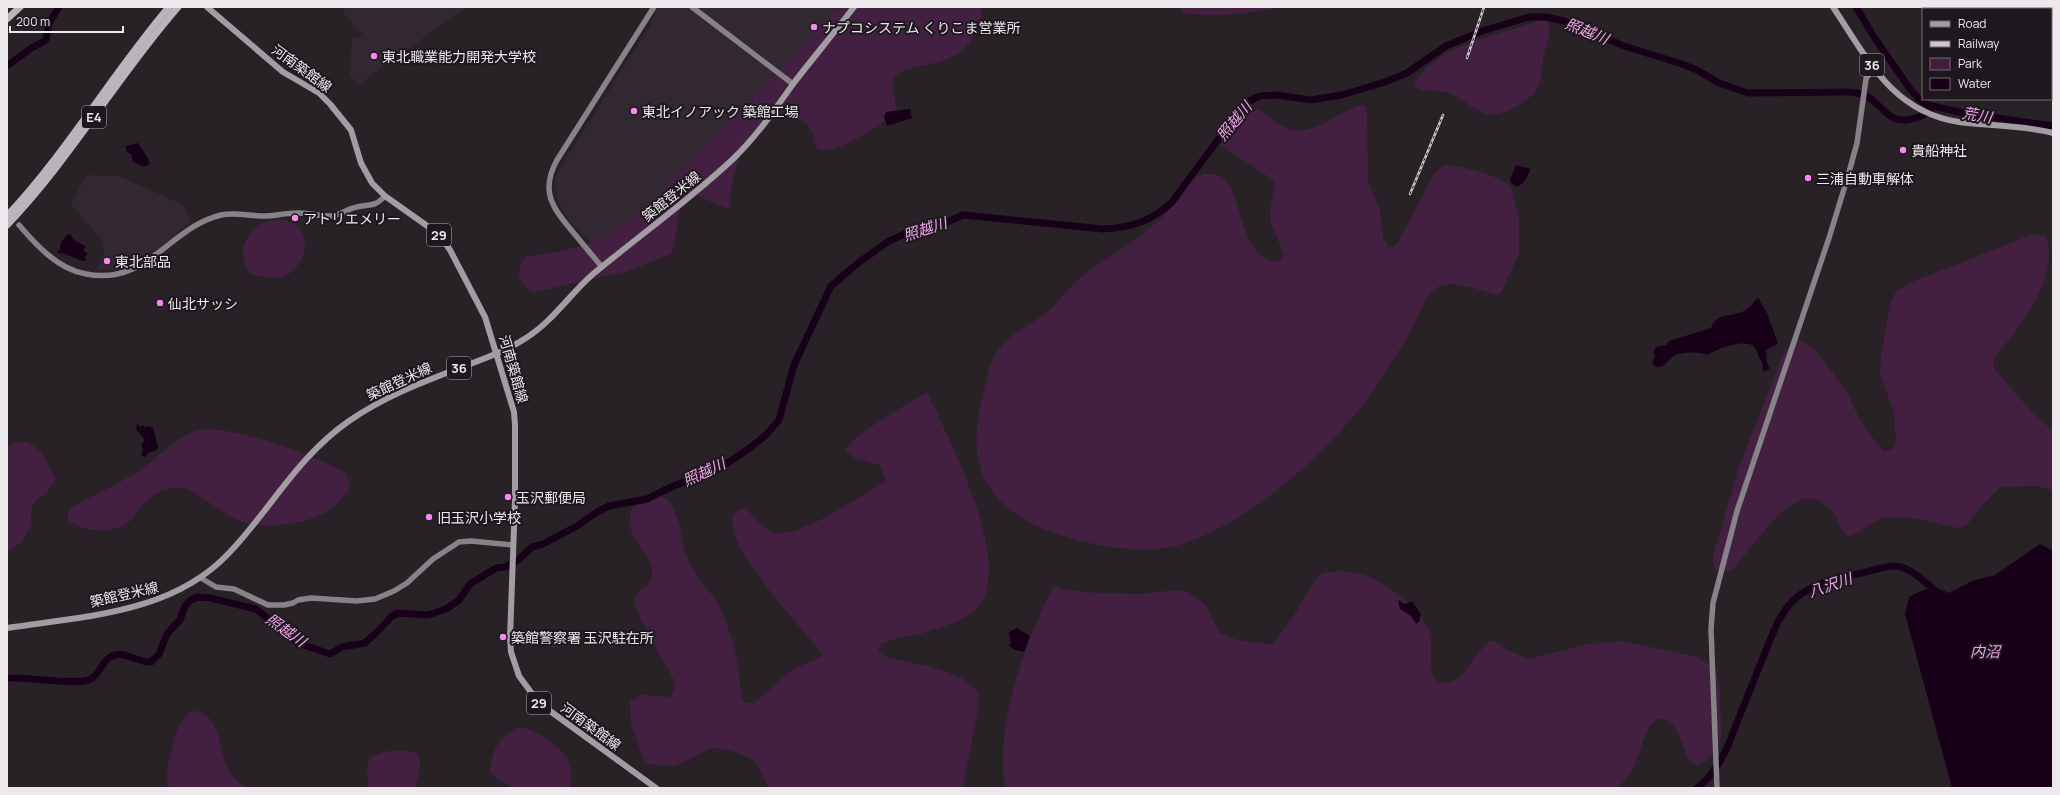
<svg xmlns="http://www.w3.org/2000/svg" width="2060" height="795" viewBox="0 0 2060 795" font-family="Manrope,'Noto Sans JP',sans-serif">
<rect width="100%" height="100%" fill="#282227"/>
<g fill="#322832">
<path d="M347 7H466L358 85 350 74 352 38 363 35 342 12Z"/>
<path d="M657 7H835L843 13 609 252 585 238 569 220 558 203 555 180 560 168 651 24Z"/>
<path d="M86 175 119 176 184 205 191 221 161 248 129 267 118 271 98 269 104 252 102 240 71 204Z"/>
</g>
<g fill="#432042">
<path d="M841 7H980C983 16 980 23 976 31 963 60 941 61 913 68 907 69 900 71 896 75 890 84 897 101 896 112L891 116C876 128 838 153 819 150 814 146 815 143 813 136 808 118 794 117 778 115 768 125 755 134 746 145 736 158 729 193 730 210L696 195 680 209 673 250 670 254 628 271 535 292H531L522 283 518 275 522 261 526 256C535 256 545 253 554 252 598 244 610 234 645 207Z"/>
<path d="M1182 7H1282C1249 14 1215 17 1181 13Z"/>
<path d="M1546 20C1554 32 1545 46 1543 58 1541 67 1542 77 1539 85 1534 100 1502 117 1488 114 1474 111 1464 99 1451 94 1439 89 1426 93 1415 87L1414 83C1434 51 1480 39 1513 29 1525 26 1534 21 1546 20Z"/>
<path d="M1362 105 1365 107 1367 115 1368 181 1380 210 1383 238 1389 248 1397 244 1434 174C1437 171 1440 167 1444 166 1455 163 1504 178 1511 186L1519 220V253L1501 293 1496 295C1480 290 1454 279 1438 287 1424 294 1418 319 1410 332 1402 347 1391 362 1382 377 1345 438 1257 518 1190 541 1182 544 1174 547 1167 548 1126 553 1082 544 1044 529 981 502 966 459 983 394 987 379 989 362 999 349 1011 333 1031 325 1046 313 1058 303 1067 289 1079 279 1100 261 1126 248 1147 230 1155 224 1163 217 1169 210 1180 199 1189 175 1206 174 1212 174 1218 174 1223 178 1243 192 1238 260 1280 262L1284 256 1283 252 1271 222 1270 210 1275 185 1272 179 1220 145 1250 111 1260 110C1269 117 1277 125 1289 129 1314 137 1339 111 1362 105Z"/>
<path d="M285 220C290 223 296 224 300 229 311 243 302 267 287 275 276 281 262 277 251 274 240 258 240 245 253 231 258 227 262 222 269 221 274 220 279 220 285 220Z"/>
<path d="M2031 235 2046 236C2060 278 2020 326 1996 356L1993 363 1995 370 2034 414 2053 431V490L2037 486 2000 487 1984 503 1966 526 1957 528C1938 523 1903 513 1883 518 1872 521 1855 536 1848 536 1841 531 1839 523 1835 515 1833 511 1826 506 1822 503 1792 480 1749 554 1731 571L1719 572 1715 570 1713 561 1714 553 1738 470 1777 370 1784 352 1794 341 1798 340 1805 343 1816 351 1848 393 1855 410 1867 431 1884 451 1894 449 1896 442 1894 412 1880 374 1881 354 1891 301 1896 292 1910 283Z"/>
<path d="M927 392C947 436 1022 575 972 613 960 622 926 633 910 636 900 638 890 639 881 644L878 651 886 657C909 663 965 670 977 692 979 695 978 700 979 704L963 788H769L755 761 733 751 718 748 708 750 675 766 645 764 631 723 630 702 641 695 670 697 675 690 674 680C667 666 634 612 634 600 634 593 646 587 650 582 658 559 637 549 631 530 629 524 630 517 631 511L636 505 657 495C679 498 680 537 686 554 692 573 705 585 716 600 723 611 728 627 732 640 738 658 739 678 742 697L744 702 753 704 793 669 824 656 772 594 748 561 735 538 732 517 738 510 745 508C754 516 764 531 776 533 800 538 864 494 886 481L880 465 855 458 846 451C849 436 912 402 927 392Z"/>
<path d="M207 429C243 430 316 455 347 474L350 487C344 497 334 508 324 513 304 525 259 530 238 520 221 512 205 499 189 489 172 486 156 490 144 503 139 508 136 515 131 520 113 536 85 532 67 520L69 509C91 495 116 486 139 471 163 456 176 432 207 429Z"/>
<path d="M19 442H28L42 453 56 479 46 494 37 499 33 505 31 510V524L22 542 7 552V446Z"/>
<path d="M1345 571C1353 573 1362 574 1369 577 1391 585 1428 615 1431 638 1432 654 1427 671 1438 683 1465 687 1472 654 1490 641H1494L1502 647 1528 659 1589 644 1622 641 1697 657 1711 665 1716 671 1720 690 1721 737 1716 750 1706 761 1699 765 1694 764 1689 760 1677 731 1670 721C1645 709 1643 751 1634 766 1630 774 1624 782 1617 788H1006C992 732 1027 635 1054 586L1067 590 1096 593 1138 594 1178 590 1188 592 1205 604 1220 634 1241 641 1273 644 1293 617 1318 575 1326 572Z"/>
<path d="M198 711C231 722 211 783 255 788H170C162 780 173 741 177 730 180 724 185 717 190 712Z"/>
<path d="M521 727C534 729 563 748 568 760 572 769 571 779 570 788H514L497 779 491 773C488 754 502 732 521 727Z"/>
<path d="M389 751C426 749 423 756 415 788H368L367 765 372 756Z"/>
</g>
<g fill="#180019">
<path d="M910 109 912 118 887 126 884 117 886 112Z"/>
<path d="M138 143 148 158 150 164 144 167 132 161V155L127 152 125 146Z"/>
<path d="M1516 165 1531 169 1524 182 1517 187 1511 183 1510 179Z"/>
<path d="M68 234H70L74 240 85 246 84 251 88 254 85 256 86 261C79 262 70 253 57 253L60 249 61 242Z"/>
<path d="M1758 297 1767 313 1777 341V344L1766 350 1767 363 1770 369 1763 372 1762 362C1757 357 1758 350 1753 346 1744 339 1716 349 1708 355 1701 352 1681 351 1674 356 1666 361 1664 372 1652 364L1655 355 1653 352 1656 347 1666 345 1669 341 1711 328C1717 311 1735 318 1747 309 1751 306 1754 301 1758 297Z"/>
<path d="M137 423 140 427 143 425 145 428 147 426 153 428 158 446 157 450 148 453 146 457 141 456 143 450 141 445 145 440 136 429Z"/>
<path d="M2040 544 2053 551V788H1952L1905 614 1909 597C1927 588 1931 585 1949 593L1972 581 1995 575Z"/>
<path d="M1398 600 1405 604 1412 601 1421 614 1419 622 1416 624 1411 616 1400 609Z"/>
<path d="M1017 628 1030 636 1024 652 1015 650 1009 646 1011 642 1009 635 1010 631Z"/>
</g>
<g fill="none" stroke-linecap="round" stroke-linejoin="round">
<g stroke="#180019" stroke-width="7">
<path d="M1856 7 1874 37 1910 89 1919 99 1928 105 1964 113 2053 126"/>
<path d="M7 66 30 49 46 40 49 23 59 7"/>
<path d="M7 678C33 677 58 684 84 681 100 680 101 658 115 655 127 652 139 663 151 662L159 654 167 634 180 620 185 606 191 600 197 597 210 598 256 609 298 643 330 654 342 647 365 643 380 629 392 616 398 613 428 615 446 609 459 600 470 584 496 568 505 567 518 560 532 547 543 544 577 526 597 512 609 506 647 499 673 486 717 470 747 450 765 436 779 420 794 365 831 286 858 263 889 241 909 232 937 227 963 215 1103 229C1130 228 1152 221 1172 202L1242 107 1249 101 1260 96 1277 95 1311 100 1342 95 1385 82 1407 73 1446 46 1482 31 1529 17H1545L1564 21 1624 46 1682 64 1697 70 1719 83 1748 93 1847 92C1854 92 1860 93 1866 96 1883 105 1889 125 1911 119 1921 117 1925 115 1932 107"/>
<path d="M1697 788C1717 773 1728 748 1736 725 1744 705 1752 685 1760 665 1770 642 1777 614 1797 597 1813 584 1838 578 1857 574 1869 572 1883 566 1895 566 1911 567 1927 584 1938 593"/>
</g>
<g stroke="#878287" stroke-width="5.5">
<path d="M692 7 793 84"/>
<path d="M19 225C37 246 58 269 86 274 148 286 168 228 221 215 234 212 250 216 264 216 276 216 288 212 300 213 311 213 322 217 333 216 340 215 346 210 353 208 368 203 373 209 385 196"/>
<path d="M602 267C592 255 582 243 572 231 552 207 540 191 557 160L654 7"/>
<path d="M201 578 216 587 234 589 268 605H284L293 603 298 600 311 598 357 601 375 599 394 591 407 583 433 559 459 542 471 541 513 545"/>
<path d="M1717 788 1711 629 1713 603 1737 511 1829 238 1848 176 1857 143 1866 79 1873 67"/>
</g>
<g stroke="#a39ca2" stroke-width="6">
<path d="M207 7 283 72 319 93 330 104 351 130 361 163 372 183 385 196 440 235 450 250 485 317 514 412 515 425V500L510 638 511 652 519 676 539 703 656 788"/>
<path d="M1833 7C1867 58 1892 112 1959 122 1990 126 2023 125 2053 133"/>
<path d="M7 628C84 616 172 614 229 553 271 509 297 457 349 421 382 398 420 383 457 369 480 360 505 352 526 338 552 322 570 294 593 274 639 236 688 201 732 160 756 137 774 111 793 84 813 58 834 33 854 7"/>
</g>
<g stroke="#bcb4bb" stroke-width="7">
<path d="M7 19 20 7"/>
<path d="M7 216C68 151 112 74 169 7"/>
<path d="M7 225C71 158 117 77 178 7"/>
</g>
<defs>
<g id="rail">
<path d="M1467 58 1484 7"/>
<path d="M1410 194 1443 115"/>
</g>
</defs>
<use href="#rail" stroke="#cdc9cd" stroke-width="2.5"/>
<use href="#rail" stroke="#1e181e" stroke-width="1" stroke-dasharray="3" stroke-linecap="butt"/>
</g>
<g fill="#f489f1" stroke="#1e181e" stroke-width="1.5">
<circle cx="814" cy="27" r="4"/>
<circle cx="374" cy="56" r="4"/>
<circle cx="634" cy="111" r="4"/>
<circle cx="1903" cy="150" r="4"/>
<circle cx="1808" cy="178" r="4"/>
<circle cx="295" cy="218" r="4"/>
<circle cx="107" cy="261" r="4"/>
<circle cx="160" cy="303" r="4"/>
<circle cx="508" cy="497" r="4"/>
<circle cx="429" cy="517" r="4"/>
<circle cx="503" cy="637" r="4"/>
</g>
<g text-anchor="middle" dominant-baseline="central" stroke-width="4" stroke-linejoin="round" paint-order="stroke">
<g fill="#1e181e" stroke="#aeaaae" stroke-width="1">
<rect x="1860" y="54" width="24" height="22" rx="3"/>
<rect x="82" y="106" width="24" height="22" rx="3"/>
<rect x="427" y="224" width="24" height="22" rx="3"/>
<rect x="447" y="357" width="24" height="22" rx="3"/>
<rect x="527" y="692" width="24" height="22" rx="3"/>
</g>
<g font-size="13" font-weight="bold" fill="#ece8ec">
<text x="1872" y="65">36</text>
<text x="94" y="117">E4</text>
<text x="439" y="235">29</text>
<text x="459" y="368">36</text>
<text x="539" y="703">29</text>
</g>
<g font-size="14" fill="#ece8ec" stroke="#1e181e" text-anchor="start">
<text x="822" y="27">ナプコシステム くりこま営業所</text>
<text x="382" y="56">東北職業能力開発大学校</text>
<text x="642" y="111">東北イノアック 築館工場</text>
<text x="1911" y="150">貴船神社</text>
<text x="1816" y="178">三浦自動車解体</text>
<text x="303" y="218">アトリエメリー</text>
<text x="115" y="261">東北部品</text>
<text x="168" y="303">仙北サッシ</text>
<text x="516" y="497">玉沢郵便局</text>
<text x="437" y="517">旧玉沢小学校</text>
<text x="511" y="637">築館警察署 玉沢駐在所</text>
</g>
<g font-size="14" fill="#ece8ec" stroke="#1e181e">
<text transform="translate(302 68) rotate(36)">河南築館線</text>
<text transform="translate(671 196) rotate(-39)">築館登米線</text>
<text transform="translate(514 369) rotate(74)">河南築館線</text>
<text transform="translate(399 381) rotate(-25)">築館登米線</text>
<text transform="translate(124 594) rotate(-13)">築館登米線</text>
<text transform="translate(591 726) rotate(36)">河南築館線</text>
</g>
<g font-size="15" font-style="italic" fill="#efa3eb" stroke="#1e181e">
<text transform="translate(1587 31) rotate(22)">照越川</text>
<text transform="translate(1977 115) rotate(9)">荒川</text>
<text transform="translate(1234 121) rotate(-50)">照越川</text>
<text transform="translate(925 229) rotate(-18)">照越川</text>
<text transform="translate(704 472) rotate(-25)">照越川</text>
<text transform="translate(1830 585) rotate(-19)">八沢川</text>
<text transform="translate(286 630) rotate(35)">照越川</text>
<text x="1985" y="651">内沼</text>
</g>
</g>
<rect width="2060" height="795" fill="none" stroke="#ece8ec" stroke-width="16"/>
<rect x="1922" y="8" width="130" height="92" fill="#1e181e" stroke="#706b70"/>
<rect x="1930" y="21" width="20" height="6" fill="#a39ca2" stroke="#706b70"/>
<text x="1958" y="28" font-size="12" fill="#ece8ec">Road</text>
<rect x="1930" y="41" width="20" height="6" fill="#cdc9cd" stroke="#706b70"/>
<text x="1958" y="48" font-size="12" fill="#ece8ec">Railway</text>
<rect x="1930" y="58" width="20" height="12" fill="#432042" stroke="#706b70"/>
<text x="1958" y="68" font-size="12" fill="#ece8ec">Park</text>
<rect x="1930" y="78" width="20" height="12" fill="#180019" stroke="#706b70"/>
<text x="1958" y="88" font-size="12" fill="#ece8ec">Water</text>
<path d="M10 26v6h113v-6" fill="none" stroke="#ece8ec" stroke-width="2"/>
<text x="16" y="26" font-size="12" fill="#ece8ec" stroke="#1e181e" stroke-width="3" paint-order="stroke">200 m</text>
</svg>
